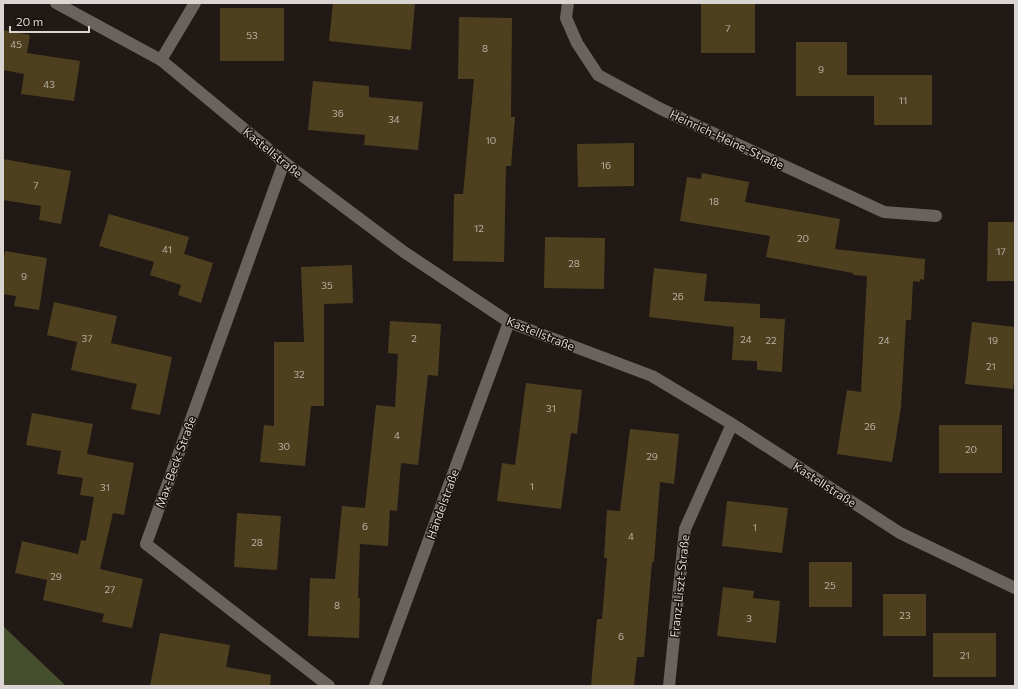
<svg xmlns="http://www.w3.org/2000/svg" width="1018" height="689" viewBox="0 0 1018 689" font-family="Commissioner,sans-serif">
<rect width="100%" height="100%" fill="#201915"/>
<path fill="#464f2d" d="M3 626 66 686H3Z"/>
<g fill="#4e401e">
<path d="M333 3H415L411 50 329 41Z"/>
<rect x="701" y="4" width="54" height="49"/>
<rect x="220" y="8" width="64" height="53"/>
<path d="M459 17 512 18 511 117H515L511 166H506L504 262 453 261 454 194H463L474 79H458Z"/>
<path d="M3 30 30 35 27 53 80 61 74 101 21 94 24 74 3 70Z"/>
<path d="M796 42H847V75H932V125H874V96H796Z"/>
<path d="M313 81 369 86V97L423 102 418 150 364 145 365 135 308 130Z"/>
<path d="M634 143V186L578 187 577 144Z"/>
<path d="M3 159 71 171 61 224 39 220 41 206 3 200Z"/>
<path d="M702 173 749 182 745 202 840 219 835 249 925 259 924 280 920 279V282L913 281 911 320H906L901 407 892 462 837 454 847 390 861 392 867 276 853 275V273L766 257 770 236 680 221 687 177 701 179Z"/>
<path d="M109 214 189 237 184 254 213 263 201 303 178 295 181 285 150 275 154 262 99 246Z"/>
<path d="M988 222H1015V281H987Z"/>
<path d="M545 237 605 238 604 289 544 288Z"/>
<path d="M5 251 47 258 39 310 14 306 16 296 3 294V265Z"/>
<path d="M352 265 353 303 324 304V406H311L305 466 260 462 264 425 274 426V342H304L301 267Z"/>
<path d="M654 268 707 274 704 301 760 304V318L785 319 782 372 757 370V361L732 360 734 327 649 317Z"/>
<path d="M54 302 117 316 111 343 172 357 160 415 131 409 137 384 71 370 77 342 47 335Z"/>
<path d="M390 321 441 324 438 376 428 375 418 465 401 463 397 511 390 510 388 546 360 544 358 598H360L359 638 308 636 310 578 335 579 342 506 365 508 376 405 395 407 398 354 388 353Z"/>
<path d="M972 322 1015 327V374L1013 389 965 384Z"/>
<path d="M526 383 582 390 577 434 571 433 561 509 497 501 502 463 515 465Z"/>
<path d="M32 413 93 424 87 454 134 463 124 515 113 513 100 569 143 579 132 628 102 622 104 614 43 600 47 580 15 573 22 541 78 554 81 540 86 541 94 497 80 495 83 478 57 474 61 451 26 445Z"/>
<rect x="939" y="425" width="63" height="48"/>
<path d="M630 429 679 434 674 484 660 482 654 562H652L644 657H637L634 686H591L597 619H602L607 558H604L607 510 620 511Z"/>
<path d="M727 501 788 508 782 553 722 546Z"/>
<path d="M237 513 281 516 277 570 234 567Z"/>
<rect x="809" y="562" width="43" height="45"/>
<path d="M723 587 754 591 753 598 780 601 776 643 717 636Z"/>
<rect x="883" y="594" width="43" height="42"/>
<path d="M160 633 230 645 226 667 271 675 270 686H150Z"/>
<rect x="933" y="633" width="63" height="44"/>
</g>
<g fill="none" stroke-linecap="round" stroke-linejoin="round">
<g stroke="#6a625d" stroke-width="12">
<path d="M56 3 161 60 284 162 404 252 509 322 652 376 732 424 900 533 1015 588"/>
<path d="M568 3 566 18 577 43 598 75 661 109 884 212 936 216"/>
<path d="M161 60 195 3"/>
<path d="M284 162 146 544 329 686"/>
<path d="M375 686 509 322"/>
<path d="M669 686 685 529 732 424"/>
</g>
</g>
<g text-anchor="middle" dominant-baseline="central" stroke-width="3" stroke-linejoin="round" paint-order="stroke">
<g font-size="10" fill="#b7b0a5">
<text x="728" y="28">7</text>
<text x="252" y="35">53</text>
<text x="16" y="44">45</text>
<text x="485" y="48">8</text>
<text x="821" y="69">9</text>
<text x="49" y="84">43</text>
<text x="903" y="100">11</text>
<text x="338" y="113">36</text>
<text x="394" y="119">34</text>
<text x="491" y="140">10</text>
<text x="606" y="165">16</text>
<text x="36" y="185">7</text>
<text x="714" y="201">18</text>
<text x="479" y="228">12</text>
<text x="803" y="238">20</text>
<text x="167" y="249">41</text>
<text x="1001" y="251">17</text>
<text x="574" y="263">28</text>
<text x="24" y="276">9</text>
<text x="327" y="285">35</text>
<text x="678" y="296">26</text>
<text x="87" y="338">37</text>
<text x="414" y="338">2</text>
<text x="746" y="339">24</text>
<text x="771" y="340">22</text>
<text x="884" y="340">24</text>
<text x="993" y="340">19</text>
<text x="991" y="366">21</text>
<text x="299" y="374">32</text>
<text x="551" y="408">31</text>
<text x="870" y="426">26</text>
<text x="397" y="435">4</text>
<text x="284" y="446">30</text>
<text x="971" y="449">20</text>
<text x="652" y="456">29</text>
<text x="532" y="486">1</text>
<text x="105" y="487">31</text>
<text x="365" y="526">6</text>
<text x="755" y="527">1</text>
<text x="631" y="536">4</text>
<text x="257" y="542">28</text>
<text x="56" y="576">29</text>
<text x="830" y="585">25</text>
<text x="110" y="589">27</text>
<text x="337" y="605">8</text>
<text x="905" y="615">23</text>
<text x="749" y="618">3</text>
<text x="621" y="636">6</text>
<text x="965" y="655">21</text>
</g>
<g font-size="12" fill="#dad5d2" stroke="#17100c">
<text transform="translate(727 139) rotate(25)">Heinrich-Heine-Straße</text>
<text transform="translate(273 152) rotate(39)">Kastellstraße</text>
<text transform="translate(541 333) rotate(22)">Kastellstraße</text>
<text transform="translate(175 462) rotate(-70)">Max-Beck-Straße</text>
<text transform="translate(825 484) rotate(33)">Kastellstraße</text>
<text transform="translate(442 504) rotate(-70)">Händelstraße</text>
<text transform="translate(679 586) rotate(-84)">Franz-Liszt-Straße</text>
</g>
</g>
<rect width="1018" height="689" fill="none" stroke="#dad5d2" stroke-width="8"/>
<path d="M10 26v6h79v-6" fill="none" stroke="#dad5d2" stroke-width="2"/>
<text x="16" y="26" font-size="12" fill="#dad5d2" stroke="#17100c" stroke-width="3" paint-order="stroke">20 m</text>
</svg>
